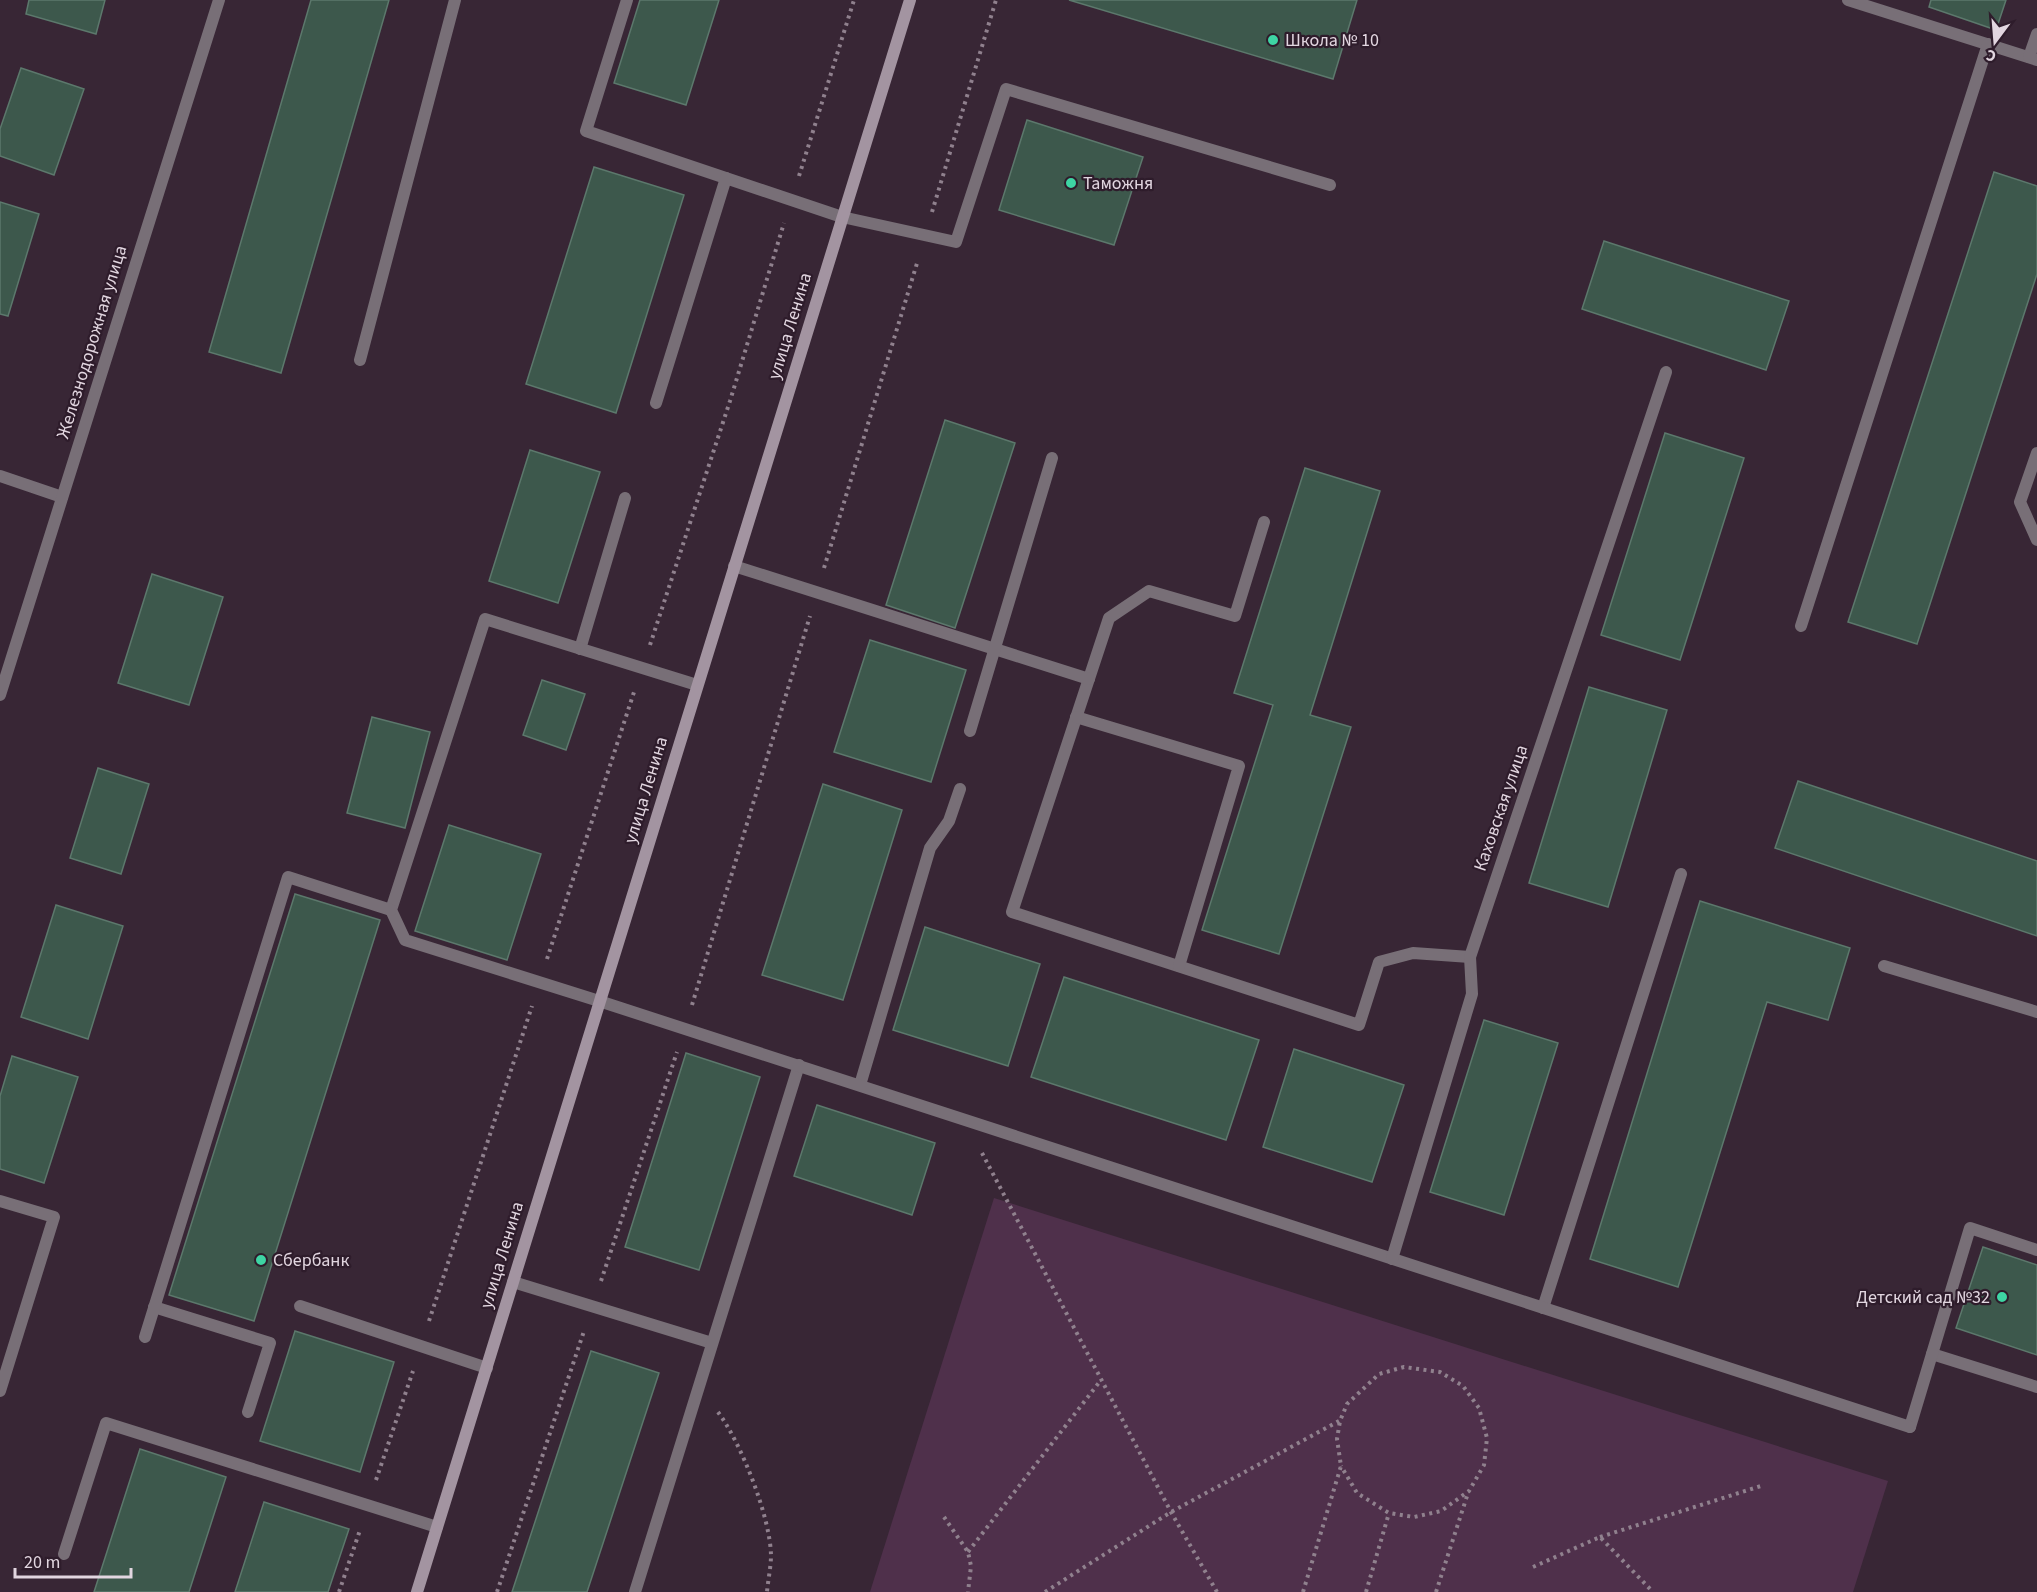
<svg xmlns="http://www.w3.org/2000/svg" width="2037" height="1592" viewBox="0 0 2037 1592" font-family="'Source Sans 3',sans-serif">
<rect width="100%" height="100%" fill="#382635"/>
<path fill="#4f304b" d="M994 1198 1888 1481 1853 1592H870Z"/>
<g fill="#3d584c" stroke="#5c786c" stroke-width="1.5">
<path d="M29 0H105L96 34 26 14Z"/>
<path d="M311 0H389L281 373 209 352Z"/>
<path d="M640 0H719L686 105 614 83Z"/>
<path d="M1069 0H1357L1333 79Z"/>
<path d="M1931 0H2006L1996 30 1929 7Z"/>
<path d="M21 68 84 89 54 175 0 156V129Z"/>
<path d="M1027 120 1143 157 1114 245 999 210Z"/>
<path d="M594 167 684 195 616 413 526 384Z"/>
<path d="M1994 172 2037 186V274L1917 644 1848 622Z"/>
<path d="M0 202 39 214 8 316 0 314Z"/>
<path d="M1604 241 1789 301 1766 370 1582 309Z"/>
<path d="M945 420 1015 443 955 628 886 605Z"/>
<path d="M1665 433 1744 458 1680 660 1601 635Z"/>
<path d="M530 450 600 472 558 603 489 581Z"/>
<path d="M1305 468 1380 491 1310 715 1351 727 1279 954 1202 930 1273 705 1234 693Z"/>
<path d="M152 574 223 597 189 705 118 683Z"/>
<path d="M870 640 966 670 931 782 834 752Z"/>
<path d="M542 680 585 694 566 750 523 735Z"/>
<path d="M1589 687 1667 710 1608 907 1529 883Z"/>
<path d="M372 717 430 732 405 828 347 813Z"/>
<path d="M98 768 149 784 121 874 70 858Z"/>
<path d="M1798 781 2037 861V936L1775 848Z"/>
<path d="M823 784 902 810 843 1000 762 975Z"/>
<path d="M449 825 541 854 507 960 415 931Z"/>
<path d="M295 894 380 920 254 1321 169 1295Z"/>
<path d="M1700 901 1850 948 1828 1020 1767 1002 1678 1287 1590 1259Z"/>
<path d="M56 905 123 926 88 1039 21 1017Z"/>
<path d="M925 927 1040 964 1008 1066 893 1030Z"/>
<path d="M1064 977 1259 1040 1226 1140 1031 1077Z"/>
<path d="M1484 1020 1558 1043 1504 1215 1430 1192Z"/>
<path d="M1294 1049 1404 1085 1372 1182 1263 1147Z"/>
<path d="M686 1053 760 1077 699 1270 625 1247Z"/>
<path d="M12 1056 78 1077 44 1183 0 1169V1096Z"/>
<path d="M817 1105 935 1143 912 1215 794 1176Z"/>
<path d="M1983 1247 2037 1265V1355L1956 1328Z"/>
<path d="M295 1331 394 1362 360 1472 260 1441Z"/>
<path d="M591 1351 659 1373 587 1592H512Z"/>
<path d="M140 1449 226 1477 189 1592H94Z"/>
<path d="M264 1502 349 1529 328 1592H235Z"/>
</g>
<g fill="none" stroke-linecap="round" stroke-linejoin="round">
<g stroke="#90818e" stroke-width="4" stroke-dasharray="3 4.5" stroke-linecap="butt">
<path d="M799 176 854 0"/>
<path d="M932 212 996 0"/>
<path d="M824 568 918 260"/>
<path d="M650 645 730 401 784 223"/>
<path d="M547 959 634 692"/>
<path d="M692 1005 810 616"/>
<path d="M982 1153 1171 1512 1217 1592"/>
<path d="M601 1281 677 1052"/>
<path d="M429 1321 532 1006"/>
<path d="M718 1412C741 1443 770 1516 771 1555 771 1567 768 1580 767 1592"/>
<path d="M376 1480 413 1371"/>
<path d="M944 1517 968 1552 971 1566 968 1592"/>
<path d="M1600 1537 1764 1485"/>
<path d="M968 1552 1101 1380"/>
<path d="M1533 1567 1600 1537 1653 1592"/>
<path d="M339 1592 360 1530"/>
<path d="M497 1592 584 1331"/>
<path d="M1045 1592 1171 1512 1339 1421"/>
<path d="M1303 1592 1341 1466 1337 1439 1340 1421 1347 1404 1379 1374 1404 1367 1440 1372 1463 1386 1479 1408 1487 1438 1484 1465 1469 1491 1441 1511 1414 1517 1389 1513 1357 1493 1341 1466"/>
<path d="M1366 1592 1389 1513"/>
<path d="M1436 1592 1468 1493"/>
</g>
<g stroke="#786f77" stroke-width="12">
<path d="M627 0 586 131 842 217 956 242 1006 89 1330 185"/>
<path d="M1848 0 2037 60"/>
<path d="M2029 57 2037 34"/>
<path d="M360 360 455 0"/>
<path d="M656 403 726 178"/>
<path d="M2037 453 2020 502 2037 540"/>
<path d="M1264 522 1235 616 1149 591 1109 618 1012 912 1359 1025 1379 962 1413 953 1470 957"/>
<path d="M734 566 1089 679"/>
<path d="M1801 626 1988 44"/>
<path d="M580 649 625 498"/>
<path d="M1076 717 1239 766 1179 966"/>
<path d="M970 731 1052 458"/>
<path d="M1884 966 2037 1012"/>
<path d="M599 1001 405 940 391 910 485 619 697 685"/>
<path d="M860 1085 930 848 949 821 960 789"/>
<path d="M0 1201 54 1217 0 1391"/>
<path d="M513 1282 712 1343"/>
<path d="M300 1306 487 1368"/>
<path d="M154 1307 270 1343 248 1412"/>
<path d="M1543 1308 1681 874"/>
<path d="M145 1337 288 877 391 910"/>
<path d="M1932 1354 2037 1387"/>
<path d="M1910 1427 1970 1228 2037 1250"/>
<path d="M64 1554 106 1423 437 1527"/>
<path d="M635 1592 799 1065"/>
</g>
<g stroke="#786f77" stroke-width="12">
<path d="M0 476 62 497"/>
<path d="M0 695 219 0"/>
<path d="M599 1001 1910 1427"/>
<path d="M1392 1259 1472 994 1470 957 1666 372"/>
</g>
<path stroke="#a394a1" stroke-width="12" d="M417 1592 910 0"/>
</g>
<g fill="#3ed4a3" stroke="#2e1c2b" stroke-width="2">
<circle cx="1273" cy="40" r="6"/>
<circle cx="1071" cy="183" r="6"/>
<circle cx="261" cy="1260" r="6"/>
<circle cx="2002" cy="1297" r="6"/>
</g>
<g text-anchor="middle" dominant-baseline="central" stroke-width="4.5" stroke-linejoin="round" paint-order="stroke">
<g font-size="18" fill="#e2d6e0" stroke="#2e1c2b" text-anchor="start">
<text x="1285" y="40">Школа № 10</text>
<text x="1083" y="183">Таможня</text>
<text x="273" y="1260">Сбербанк</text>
<text x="1990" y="1297" text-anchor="end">Детский сад №32</text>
</g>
<g font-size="18" fill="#e2d6e0" stroke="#2e1c2b">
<text transform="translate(790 326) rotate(-73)">улица Ленина</text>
<text transform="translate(92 342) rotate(-73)">Железнодорожная улица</text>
<text transform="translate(646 790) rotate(-73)">улица Ленина</text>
<text transform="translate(1501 808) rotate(-71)">Каховская улица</text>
<text transform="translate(502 1255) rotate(-73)">улица Ленина</text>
</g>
</g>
<g transform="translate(1995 42) rotate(196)" stroke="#2e1c2b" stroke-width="4.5" paint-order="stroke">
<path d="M0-4.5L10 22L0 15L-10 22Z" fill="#e2d6e0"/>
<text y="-9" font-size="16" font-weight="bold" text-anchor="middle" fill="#e2d6e0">С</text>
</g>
<path d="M15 1568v9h116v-9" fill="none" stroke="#e2d6e0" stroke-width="3"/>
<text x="24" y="1568" font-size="18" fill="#e2d6e0" stroke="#2e1c2b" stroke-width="4.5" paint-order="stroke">20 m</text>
</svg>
